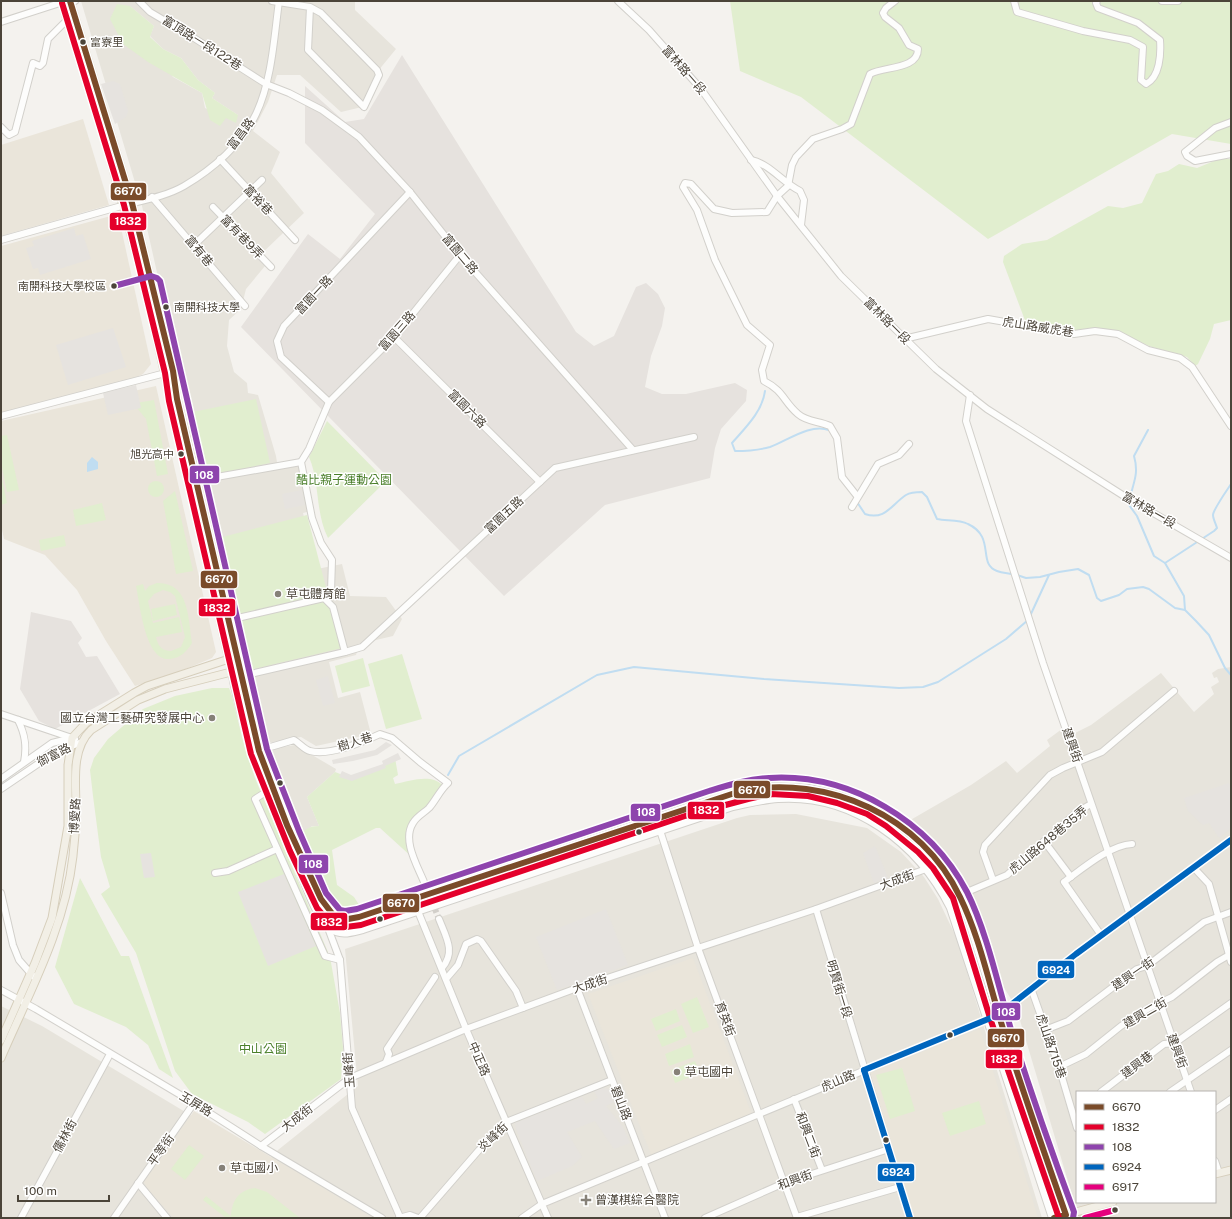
<svg xmlns="http://www.w3.org/2000/svg" width="1232" height="1219" viewBox="0 0 1232 1219" font-family="'Public Sans','Noto Sans TC',sans-serif">
<rect width="100%" height="100%" fill="#f4f2ee"/>
<g fill="#e7e4dc" fill-rule="evenodd">
<path d="M81 1H355V10L396 49 378 71 362 107 341 112 300 75H277L268 102 253 131 280 152 271 173 304 213 257 258 265 266 246 289 241 309 229 320 227 346 234 372 247 383 248 393 258 395 276 456 278 469 299 463 311 511 303 513 317 569 342 564 350 596 386 597 402 619 393 636 359 644 356 655 329 662 338 698 360 692 371 734 316 746 301 737 268 743 229 592 142 206ZM130 6 154 26 150 36 163 49 181 58 198 80 215 93 212 98 238 115 226 118 205 108 202 93 173 77Z"/>
<path d="M1231 667V1218H1079L1016 1007 993 970 985 946V927L974 900 944 851 907 822 971 785 1006 761 1017 773 1050 746 1047 740 1066 726 1073 734 1091 725 1161 673 1194 712 1214 694 1211 687 1219 682 1217 677 1214 678 1212 673 1218 669ZM1077 1092H1215V1202H1077Z"/>
<path d="M295 745 336 769 335 772 307 797 319 826H312L301 834 299 838 274 781 268 755 276 748Z"/>
<path d="M796 814 867 828 901 852 924 877 938 899 957 939 1042 1218H1V1006L42 1026 187 1113 265 1165 278 1150 358 1086 345 949 737 818 750 815Z"/>
</g>
<g fill="#e6e2de">
<path d="M402 55 576 332 594 346 614 336 636 287 646 283 658 294 665 308 662 326 651 356 645 387 662 394H686L735 383 747 390 746 401 721 429 715 448 710 478 605 505 504 596 241 327 308 234 340 259 375 214 305 143V86L345 122 364 119Z"/>
<path d="M31 612 71 621 82 638 78 643 86 657 97 656 120 694 55 729 39 721 20 689Z"/>
</g>
<g fill="#eae5da">
<path d="M83 119 109 205 1 236V145Z"/>
<path d="M118 214 151 364 143 374 115 387 1 414V246Z"/>
<path d="M156 386 216 652 212 658 176 673 135 686 106 641 77 590 45 555 4 539 1 525V421Z"/>
<path d="M693 958 753 1118 652 1157 588 994Z"/>
<path d="M980 1029 1038 1218H914L870 1073Z"/>
<path d="M194 1111 343 1200 372 1218H174L150 1192 144 1182Z"/>
</g>
<g fill="#e1eecf" fill-rule="evenodd">
<path d="M730 1H1231V144L1172 134 988 239 801 97 740 71Z"/>
<path d="M117 4 130 6 154 26 150 37 163 49 181 58 198 80 215 93 212 98 238 115 236 123 226 118 220 126 210 120 202 93 148 62 123 44 110 19Z"/>
<path d="M1219 159H1231V320L1214 324 1210 339 1198 364 1195 366 1187 357 1149 346 1124 334 1085 332 1026 323 1003 262 1004 256 1022 244 1047 240 1108 206 1123 208 1142 203 1156 174 1168 171 1179 164 1197 168Z"/>
<path d="M256 399 270 463 202 477 188 413Z"/>
<path d="M154 400 168 474 157 476 146 419 137 408 136 403Z"/>
<path d="M327 421 386 481 328 538C315 512 320 482 309 457Z"/>
<path d="M7 435 19 490 7 492 1 463V436Z"/>
<path d="M1 474 7 503 1 505Z"/>
<circle cx="156" cy="489" r="8"/>
<path d="M175 491 193 571 176 574 163 501Z"/>
<path d="M102 503 106 520 76 526 73 510Z"/>
<path d="M307 515 342 648 246 671 215 539Z"/>
<path d="M64 535 66 546 41 551 39 540Z"/>
<path d="M157 583C190 582 188 620 192 643 187 651 181 658 170 659 145 662 140 604 136 586L143 584 145 591 149 586ZM163 590 170 592 175 596 185 637 181 647 171 651C162 651 158 646 156 637L182 632 179 617 153 623 148 601 154 594Z"/>
<path d="M175 604 177 615 153 621 151 609Z"/>
<path d="M402 654 422 719 386 729 368 664Z"/>
<path d="M363 658 370 686 342 693 335 666Z"/>
<path d="M212 688H229L232 696 244 745 255 778 330 957 340 1013 343 1048 341 1079 265 1134 248 1122 192 1094 175 1071 136 953 101 894 110 887 101 857 93 796 90 770 94 758 108 739 143 709 175 696Z"/>
<path d="M395 758 398 775 393 778 395 784C410 781 432 773 443 786L410 830 413 858 380 828H376L332 850 337 885 354 897 361 908C323 913 310 865 299 838 304 829 309 826 319 826L307 797 335 772 348 777 385 764Z"/>
<path d="M80 878 121 956H129L173 1078 159 1069 148 1045 126 1027 74 1004 55 967Z"/>
<path d="M697 997 709 1027 693 1033 681 1004Z"/>
<path d="M676 1009 680 1021 656 1031 651 1019Z"/>
<path d="M682 1025 687 1037 662 1047 657 1035Z"/>
<path d="M690 1044 694 1057 669 1066 665 1054Z"/>
<path d="M695 1061 700 1073 675 1083 671 1070Z"/>
<path d="M902 1068 915 1111 890 1119 876 1075Z"/>
<path d="M979 1101 986 1124 950 1136 942 1113Z"/>
<path d="M189 1145 204 1156 185 1180 171 1169Z"/>
<path d="M255 1188 267 1192 300 1218H226L203 1200 206 1196 231 1216C232 1200 239 1190 255 1188Z"/>
</g>
<g fill="#e6e3df">
<path d="M113 81 120 84 128 111 126 117 115 124 101 84Z"/>
<path d="M74 228 76 236 83 234 91 259 40 275 38 268 33 269 26 248 34 246 32 241Z"/>
<path d="M113 328 126 367 68 385 56 345Z"/>
<path d="M136 385 141 408 108 415 103 393Z"/>
<path d="M302 490 305 505 285 509 282 494Z"/>
<path d="M328 676 335 703 323 706 316 680Z"/>
<path d="M386 742 392 745 377 755 353 761 333 764 332 760 375 750Z"/>
<path d="M398 753 401 759 385 766 386 768 352 781 339 777 342 771 351 775 383 764 382 761Z"/>
<path d="M1229 783 1231 786V828L1219 838 1209 823 1203 825 1188 811 1184 798Z"/>
<path d="M875 846 888 878 874 883 863 853Z"/>
<path d="M151 853 155 877 144 878 140 854Z"/>
<path d="M284 874 316 946 268 966 238 892Z"/>
<path d="M606 909 628 965 557 990 536 937Z"/>
<path d="M602 1088 609 1089 614 1102 606 1106 623 1127 630 1143 614 1149 595 1121 567 1132 582 1157 572 1166 537 1181 516 1129 515 1123 582 1097 586 1104 598 1098 594 1091Z"/>
</g>
<path fill="#c0ddf1" d="M92 457 98 462V469L87 472V463Z"/>
<g fill="none" stroke-linecap="round" stroke-linejoin="round">
<g stroke="#c0ddf1" stroke-width="2">
<path d="M765 391C762 412 746 427 732 443L735 451C747 451 759 450 770 447 787 441 810 423 829 430"/>
<path d="M1148 430 1134 456C1140 477 1131 485 1129 505L1137 516 1154 556 1165 563 1184 596 1185 610"/>
<path d="M857 502 865 514C885 521 892 504 906 495 911 492 918 492 922 492L927 497 937 519C946 521 959 519 968 524 996 537 977 564 997 571 1002 573 1007 573 1012 574"/>
<path d="M1165 563 1214 531 1217 528C1216 524 1213 519 1213 515 1213 510 1227 490 1231 484"/>
<path d="M1017 575 1026 578 1040 577 1059 572 1078 569 1089 575 1097 598 1101 601 1119 595 1127 589 1143 587 1149 589 1175 608 1185 610 1196 621 1209 635 1225 668 1231 675"/>
<path d="M1030 616 1049 575"/>
<path d="M448 775 459 756 597 675 634 667 764 679 899 688 923 687 938 682 1006 639 1028 620"/>
</g>
<path stroke="#d2cfca" stroke-width="6" stroke-dasharray="6 3" stroke-linecap="butt" d="M424 882 439 919"/>
<defs>
<g id="minor">
<path d="M139 1 150 12 194 38 266 84 289 93 322 110 359 137 410 192 460 255 633 450"/>
<path d="M272 1 310 7 321 13 377 70 379 75 364 107 308 50 310 7"/>
<path d="M618 1 649 30 701 89 777 196 841 276 936 369 987 409 1124 496 1231 558"/>
<path d="M1014 1 1017 12 1083 31 1130 40 1143 47 1141 80 1146 84C1160 77 1161 54 1160 40L1138 23 1098 8 1096 3 1097 1"/>
<path d="M1162 1H1178"/>
<path d="M1 22 63 2 70 3 75 1"/>
<path d="M1231 122 1215 128 1185 152 1187 156 1195 161 1231 154"/>
<path d="M1 127 9 135 15 132 33 63 40 66 43 63 48 39 67 20"/>
<path d="M220 159 295 240"/>
<path d="M751 160C770 164 782 182 800 191L804 200 801 225"/>
<path d="M152 197 245 306"/>
<path d="M213 207 271 267"/>
<path d="M1 240C40 229 79 218 118 207 139 201 165 197 184 186 213 169 242 144 256 114 272 80 274 38 279 1"/>
<path d="M194 245 262 180"/>
<path d="M394 337 540 482"/>
<path d="M904 339 988 319 1074 334 1095 331 1118 334 1148 350 1180 358 1192 367 1231 426"/>
<path d="M970 395 966 421 1043 663 1191 1092"/>
<path d="M329 402 281 357 277 341 284 326 410 192"/>
<path d="M1 416 173 371"/>
<path d="M194 481 301 462"/>
<path d="M857 496 842 477 837 438 830 426C819 421 807 422 798 414 783 401 784 391 764 381L762 370 770 345 747 325 715 260 697 210 683 187 685 183 691 184 714 209 732 213 767 212 777 196 788 186 792 165 796 157 813 139 842 129 851 124 870 74C884 66 918 70 918 49L909 45 899 28 885 17 883 13 886 8 895 1"/>
<path d="M852 507 878 464 899 455 909 444"/>
<path d="M324 598 331 591 332 560 321 543 312 518 301 462 309 449 329 402 394 337 460 255"/>
<path d="M229 620 324 598 333 607 345 652 242 676 259 751 274 794 309 876 321 899 334 916 343 920 359 917 686 807 746 791 770 786 809 788 839 795 870 807 891 819 924 846 939 863 960 895 998 1015 1067 1218"/>
<path d="M345 652 362 647 555 468 694 437"/>
<path d="M229 660C242 736 271 807 302 878 308 892 317 919 329 928 340 937 351 933 363 930L733 807C748 804 763 800 778 799 853 794 918 844 950 908L1052 1218"/>
<path d="M1 714 75 739"/>
<path d="M18 720C25 734 27 746 24 762"/>
<path d="M257 751 294 740C299 743 305 750 310 751 329 756 363 742 380 734L392 738 420 762 448 783C440 790 436 800 429 808 424 813 417 816 413 823 402 840 417 865 424 882"/>
<path d="M1 779 52 743 72 738"/>
<path d="M1 789 54 753 82 742"/>
<path d="M269 790 255 799 325 956 340 960"/>
<path d="M656 818 698 948 797 1218"/>
<path d="M1044 841 1071 877"/>
<path d="M1194 868 1209 884 1231 962"/>
<path d="M215 873 228 871 277 849"/>
<path d="M993 880 983 852 985 845 1050 775 1063 768 1102 752 1174 691"/>
<path d="M1 893 13 945 19 960 33 976"/>
<path d="M960 895 1007 875 1077 812 1091 804"/>
<path d="M413 899 466 1029 548 1218"/>
<path d="M816 909 910 1218"/>
<path d="M334 916 328 928 340 960 352 1108 400 1217"/>
<path d="M439 919C446 937 456 952 442 968"/>
<path d="M1101 935 1064 882C1082 869 1110 845 1132 844"/>
<path d="M446 979 458 965 466 944 477 939 481 941 516 991 523 1008"/>
<path d="M577 988 665 1218"/>
<path d="M1031 988 1059 1067 1077 1128"/>
<path d="M1 990 36 1009 194 1103 261 1146 382 1218"/>
<path d="M1045 1030 1068 1021 1137 969 1147 966 1204 922 1231 912"/>
<path d="M386 1062 389 1054 387 1049 435 977"/>
<path d="M1059 1067 1086 1054 1121 1026 1149 1008 1172 997 1217 962 1229 955"/>
<path d="M1101 1092 1164 1044 1175 1043 1231 1003"/>
<path d="M1170 1092 1231 1050"/>
<path d="M794 1099 822 1170"/>
<path d="M1215 1110 1231 1099"/>
<path d="M261 1146 350 1078 466 1029 577 988 816 909 926 869 939 863"/>
<path d="M1215 1161 1219 1173"/>
<path d="M138 1183 167 1218"/>
<path d="M797 1217 900 1187"/>
<path d="M21 1218 110 1054"/>
<path d="M114 1218 194 1103"/>
<path d="M399 1218 410 1215 418 1218"/>
<path d="M420 1218 479 1150 506 1122 612 1080"/>
<path d="M522 1218 542 1204 998 1015 1076 954 1231 840"/>
<path d="M705 1218 784 1183 889 1149"/>
</g>
<g id="major">
<path d="M62 1 67 20 74 39 106 143 145 286 229 660"/>
<path d="M70 1 132 203 173 371 177 399 197 480 242 676"/>
<path d="M1 1040 35 963 52 918 68 826V765L72 738 86 723 134 693 147 686 232 658"/>
<path d="M1 1058C29 993 65 928 73 856 74 843 76 830 76 817 77 789 69 751 91 730L138 700 165 689 231 672 242 676"/>
<path d="M1215 1174 1231 1170"/>
<path d="M1054 1218 1113 1202"/>
</g>
</defs>
<use href="#minor" stroke="#d2d0cb" stroke-width="8"/>
<use href="#major" stroke="#d6cebb" stroke-width="9"/>
<use href="#minor" stroke="#fdfdfc" stroke-width="6"/>
<use href="#major" stroke="#f2efe6" stroke-width="7"/>
<defs>
<path id="bus-1" d="M70 1 132 203 173 371 177 399 259 751 287 825 321 899 334 916 343 920 359 917 741 791C827 774 922 816 960 897 981 940 990 989 1005 1035 1024 1095 1045 1155 1066 1215L1054 1218"/>
<path id="bus-2" d="M62 3 124 205 165 373 169 401 251 754 290 851 317 908 328 921 336 926 346 927 361 925 688 815 748 799 771 794 808 796 837 803 867 814 886 826 918 852 933 868 953 898 990 1018 1059 1218"/>
<path id="bus-3" d="M114 286 151 276 157 278 160 281 267 749 299 831 326 893 340 910 345 911 357 909 709 791C729 785 748 779 769 778 850 773 930 821 967 892 987 932 999 989 1012 1033 1031 1093 1052 1153 1074 1212L1073 1218"/>
<g id="bus-4">
<path d="M864 1070 998 1015 1076 954 1231 840"/>
<path d="M864 1070 910 1218"/>
</g>
<path id="bus-5" d="M1085 1218 1115 1210"/>
</defs>
<use href="#bus-1" stroke="#fff" stroke-width="9"/>
<use href="#bus-2" stroke="#fff" stroke-width="9"/>
<use href="#bus-3" stroke="#fff" stroke-width="9"/>
<use href="#bus-4" stroke="#fff" stroke-width="9"/>
<use href="#bus-5" stroke="#fff" stroke-width="9"/>
<use href="#bus-1" stroke="#7a4b2a" stroke-width="6"/>
<use href="#bus-2" stroke="#e4002b" stroke-width="6"/>
<use href="#bus-3" stroke="#8e44ad" stroke-width="6"/>
<use href="#bus-4" stroke="#0065bd" stroke-width="6"/>
<use href="#bus-5" stroke="#e5007d" stroke-width="6"/>
</g>
<g fill="#4b4439" stroke="#fff" stroke-width="1.5">
<circle cx="83" cy="42" r="3.5"/>
<circle cx="114" cy="286" r="3.5"/>
<circle cx="166" cy="307" r="3.5"/>
<circle cx="181" cy="454" r="3.5"/>
<circle cx="280" cy="783" r="3.5"/>
<circle cx="639" cy="832" r="3.5"/>
<circle cx="380" cy="919" r="3.5"/>
<circle cx="950" cy="1035" r="3.5"/>
<circle cx="886" cy="1140" r="3.5"/>
<circle cx="1115" cy="1210" r="3.5"/>
</g>
<g fill="#868178" stroke="#fff" stroke-width="1.5">
<circle cx="278" cy="594" r="4"/>
<circle cx="212" cy="718" r="4"/>
<circle cx="677" cy="1072" r="4"/>
<circle cx="222" cy="1168" r="4"/>
<path d="M584 1194h4v4h4v4h-4v4h-4v-4h-4v-4h4z"/>
</g>
<g text-anchor="middle" dominant-baseline="central" stroke-width="3" stroke-linejoin="round" paint-order="stroke">
<g font-size="11" fill="#4b4439" stroke="#fff" text-anchor="start">
<text x="90" y="42">富寮里</text>
<text x="106" y="286" text-anchor="end">南開科技大學校區</text>
<text x="174" y="307">南開科技大學</text>
<text x="174" y="454" text-anchor="end">旭光高中</text>
</g>
<g font-size="12" fill="#4b4439" stroke="#fff">
<text transform="translate(202 43) rotate(32)">富頂路一段122巷</text>
<text transform="translate(684 70) rotate(49)">富林路一段</text>
<text transform="translate(241 134) rotate(-53)">富昌路</text>
<text transform="translate(258 200) rotate(47)">富裕巷</text>
<text transform="translate(242 237) rotate(46)">富有巷9弄</text>
<text transform="translate(199 251) rotate(50)">富有巷</text>
<text transform="translate(460 254) rotate(50)">富園二路</text>
<text transform="translate(314 295) rotate(-47)">富園一路</text>
<text transform="translate(887 321) rotate(45)">富林路一段</text>
<text transform="translate(1038 327) rotate(9)">虎山路威虎巷</text>
<text transform="translate(397 331) rotate(-49)">富園三路</text>
<text transform="translate(467 409) rotate(45)">富園六路</text>
<text transform="translate(1149 510) rotate(30)">富林路一段</text>
<text transform="translate(504 515) rotate(-43)">富園五路</text>
<text transform="translate(355 742) rotate(-18)">樹人巷</text>
<text transform="translate(1072 745) rotate(71)">建興街</text>
<text transform="translate(54 755) rotate(-27)">御富路</text>
<text transform="translate(75 816) rotate(-87)">博愛路</text>
<text transform="translate(1048 840) rotate(-40)">虎山路648巷35弄</text>
<text transform="translate(897 880) rotate(-20)">大成街</text>
<text transform="translate(1133 974) rotate(-34)">建興一街</text>
<text transform="translate(590 984) rotate(-18)">大成街</text>
<text transform="translate(839 989) rotate(73)">明賢街一段</text>
<text transform="translate(1145 1013) rotate(-30)">建興二街</text>
<text transform="translate(725 1019) rotate(70)">育英街</text>
<text transform="translate(1051 1046) rotate(71)">虎山路715巷</text>
<text transform="translate(1177 1051) rotate(70)">建興街</text>
<text transform="translate(479 1059) rotate(67)">中正路</text>
<text transform="translate(1137 1065) rotate(-37)">建興巷</text>
<text transform="translate(349 1070) rotate(-94)">玉峰街</text>
<text transform="translate(838 1081) rotate(-23)">虎山路</text>
<text transform="translate(621 1103) rotate(69)">碧山路</text>
<text transform="translate(196 1104) rotate(31)">玉屏路</text>
<text transform="translate(297 1118) rotate(-38)">大成街</text>
<text transform="translate(808 1135) rotate(69)">和興二街</text>
<text transform="translate(65 1136) rotate(-62)">儒林街</text>
<text transform="translate(493 1137) rotate(-43)">炎峰街</text>
<text transform="translate(161 1150) rotate(-55)">平等街</text>
<text transform="translate(795 1180) rotate(-20)">和興街</text>
</g>
<g font-size="12" fill="#4a7f2a" stroke="#fff">
<text x="344" y="480">酷比親子運動公園</text>
<text x="263" y="1049">中山公園</text>
</g>
<g font-size="12" fill="#4b4439" stroke="#fff" text-anchor="start">
<text x="286" y="594">草屯體育館</text>
<text x="204" y="718" text-anchor="end">國立台灣工藝研究發展中心</text>
<text x="685" y="1072">草屯國中</text>
<text x="230" y="1168">草屯國小</text>
<text x="595" y="1200">曾漢棋綜合醫院</text>
</g>
</g>
<g stroke="#fff" stroke-width="1.5">
<rect x="110" y="182" width="37" height="19" rx="4" fill="#7a4b2a"/>
<rect x="109" y="212" width="38" height="19" rx="4" fill="#e4002b"/>
<rect x="189" y="465" width="31" height="19" rx="4" fill="#8e44ad"/>
<rect x="200" y="570" width="38" height="19" rx="4" fill="#7a4b2a"/>
<rect x="198" y="598" width="38" height="19" rx="4" fill="#e4002b"/>
<rect x="733" y="780" width="38" height="19" rx="4" fill="#7a4b2a"/>
<rect x="687" y="801" width="38" height="19" rx="4" fill="#e4002b"/>
<rect x="630" y="803" width="31" height="19" rx="4" fill="#8e44ad"/>
<rect x="298" y="854" width="31" height="20" rx="4" fill="#8e44ad"/>
<rect x="382" y="893" width="38" height="20" rx="4" fill="#7a4b2a"/>
<rect x="310" y="912" width="38" height="19" rx="4" fill="#e4002b"/>
<rect x="1037" y="960" width="38" height="19" rx="4" fill="#0065bd"/>
<rect x="991" y="1002" width="30" height="19" rx="4" fill="#8e44ad"/>
<rect x="987" y="1028" width="38" height="20" rx="4" fill="#7a4b2a"/>
<rect x="985" y="1049" width="38" height="20" rx="4" fill="#e4002b"/>
<rect x="877" y="1163" width="38" height="19" rx="4" fill="#0065bd"/>
</g>
<g font-size="11" text-anchor="middle" font-weight="bold" fill="#fff">
<text x="128" y="195">6670</text>
<text x="128" y="225">1832</text>
<text x="204" y="479">108</text>
<text x="219" y="583">6670</text>
<text x="217" y="612">1832</text>
<text x="752" y="794">6670</text>
<text x="706" y="814">1832</text>
<text x="646" y="816">108</text>
<text x="313" y="868">108</text>
<text x="401" y="907">6670</text>
<text x="329" y="926">1832</text>
<text x="1056" y="974">6924</text>
<text x="1006" y="1016">108</text>
<text x="1006" y="1042">6670</text>
<text x="1004" y="1063">1832</text>
<text x="896" y="1176">6924</text>
</g>
<rect width="1232" height="1219" fill="none" stroke="#4b4439" stroke-width="4"/>
<rect x="1076" y="1091" width="140" height="112" fill="#ffffff" stroke="#b7b4b0"/>
<rect x="1084" y="1104" width="20" height="6" fill="#7a4b2a" stroke="#b7b4b0"/>
<text x="1112" y="1111" font-size="12" fill="#4b4439">6670</text>
<rect x="1084" y="1124" width="20" height="6" fill="#e4002b" stroke="#b7b4b0"/>
<text x="1112" y="1131" font-size="12" fill="#4b4439">1832</text>
<rect x="1084" y="1144" width="20" height="6" fill="#8e44ad" stroke="#b7b4b0"/>
<text x="1112" y="1151" font-size="12" fill="#4b4439">108</text>
<rect x="1084" y="1164" width="20" height="6" fill="#0065bd" stroke="#b7b4b0"/>
<text x="1112" y="1171" font-size="12" fill="#4b4439">6924</text>
<rect x="1084" y="1184" width="20" height="6" fill="#e5007d" stroke="#b7b4b0"/>
<text x="1112" y="1191" font-size="12" fill="#4b4439">6917</text>
<path d="M18 1195v6h91v-6" fill="none" stroke="#4b4439" stroke-width="2"/>
<text x="24" y="1195" font-size="12" fill="#4b4439" stroke="#ffffff" stroke-width="3" paint-order="stroke">100 m</text>
</svg>
